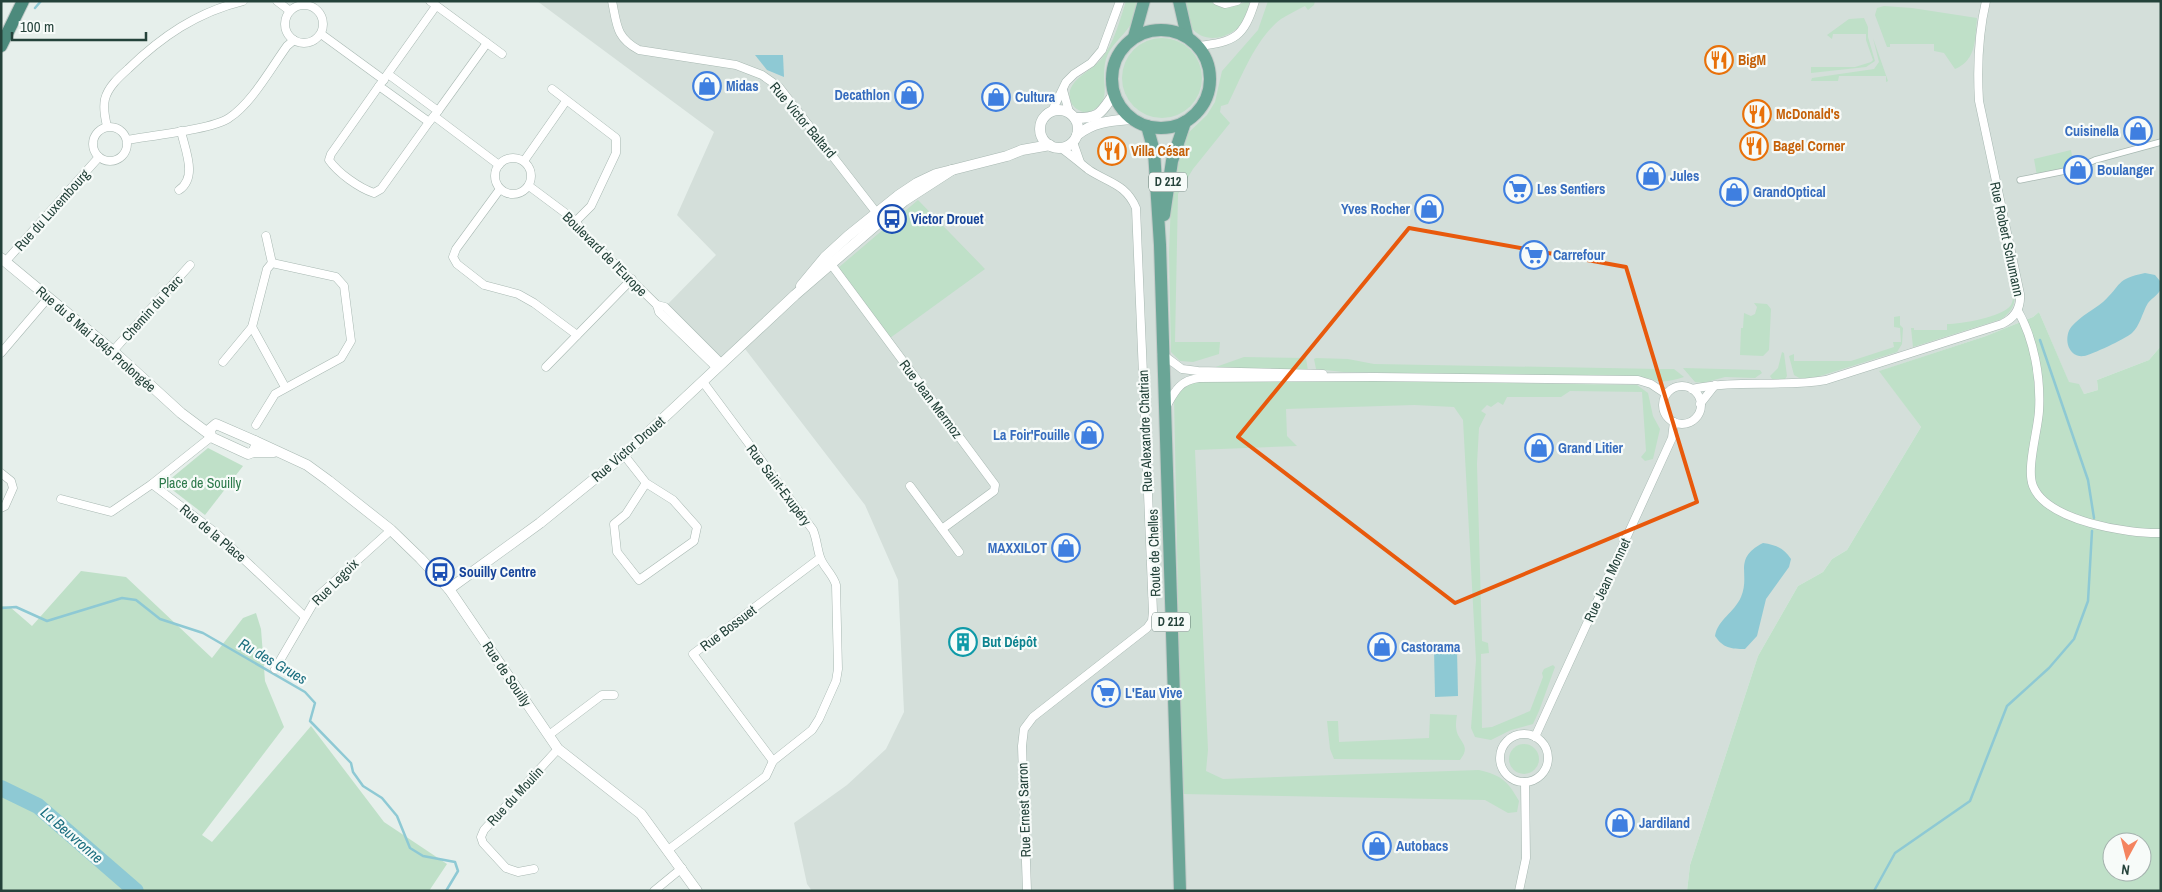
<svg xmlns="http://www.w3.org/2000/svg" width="2162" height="892" viewBox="0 0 2162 892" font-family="'Archivo Narrow',sans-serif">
<rect width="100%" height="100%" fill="#e6efeb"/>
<path fill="#d4dfda" d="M537 1H2161V346L2149 360 2097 380 2098 390 2084 394 2069 383 2039 312 2033 317 1986 336 1880 371 1921 427 1847 550 1832 559 1823 572 1798 586 1758 656 1690 865 1687 891H812L807 884 794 823 847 785 886 749 904 712 898 580 865 505 742 345 722 364 665 307 716 255 677 215 714 132Z"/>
<g fill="#bfe0c8" fill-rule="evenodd">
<path d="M1126 1H1138C1136 9 1135 17 1131 24 1123 37 1110 45 1106 59 1099 85 1116 101 1087 113 1079 111 1072 108 1070 99 1066 79 1092 72 1102 58 1114 43 1120 20 1126 1Z"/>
<path d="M1182 1H1209L1220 7 1228 8 1249 1C1254 28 1210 53 1191 27 1185 20 1184 10 1182 1Z"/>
<path d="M1268 1H1315L1314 5 1308 10 1305 6C1297 10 1289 14 1281 19 1256 38 1242 76 1228 104L1221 106 1220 112 1230 123 1193 169 1178 194 1175 342H1220L1219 354 1193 362 1180 361 1171 352 1169 253 1171 202 1176 167 1186 135 1207 115 1215 102 1222 71 1258 30Z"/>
<path d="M1884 6 1912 8 1977 18C1975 38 1977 60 1955 69L1944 53 1934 51V44H1890V47H1887L1875 15 1877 8Z"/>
<path d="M1864 18 1868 27V37L1875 61 1866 67 1811 73V67H1855L1871 62 1873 60 1866 40V34H1833L1832 39 1827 35 1849 19Z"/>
<path d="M1873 38 1888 81 1886 82V76H1839L1838 81H1811L1812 78 1874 69 1879 62Z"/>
<circle cx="1162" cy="78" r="40"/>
<path d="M2071 150 2074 167 2037 176 2034 159Z"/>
<path d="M918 200 985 269 890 338 838 268Z"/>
<path d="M2012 282C2016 301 2017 306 2002 319L1913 347 1911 328H1914V330H1947V324C1961 324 2003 317 2011 305 2015 298 2012 290 2012 282Z"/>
<path d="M1754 303 1767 304 1771 309 1769 350 1763 356 1740 355 1741 328H1743L1744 313 1751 316 1755 314 1757 307Z"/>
<path d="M2039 312 2069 382 2079 384 2084 394 2098 390 2097 380 2149 360 2161 346V891H1687L1690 865 1758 656 1798 586 1823 572 1832 559 1847 550 1921 427 1879 371 1986 336 2033 317ZM2112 842H2142V872H2112Z"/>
<path d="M1900 316V325L1903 328 1902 344 1897 352 1817 377 1801 379 1794 375 1789 356 1794 354V361H1851L1894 347 1893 342H1901L1900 328 1894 327V317Z"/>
<path d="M1782 352 1784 353 1787 376 1785 379H1772L1770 376 1778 368Z"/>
<path d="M1244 357 1306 358 1308 371 1210 369Z"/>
<path d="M1316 358 1348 359 1374 364 1660 369H1674L1684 377C1671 381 1661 384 1648 378L1343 372 1316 369 1314 359Z"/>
<path d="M1683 368 1760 370 1762 373 1755 378 1725 377 1703 383 1695 382Z"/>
<path d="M1238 379 1637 385 1648 393 1653 416 1660 429 1653 459 1645 461 1641 457 1646 451 1642 392 1570 391 1561 397H1507L1503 405 1498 402 1491 407 1487 405 1481 411 1486 414 1479 428 1477 464 1482 641 1488 643 1489 653 1481 654 1482 728 1492 727 1530 711 1543 677 1542 673 1544 669 1553 665 1555 667 1539 711 1533 724 1511 730 1491 740 1475 737 1471 728 1476 660 1463 420 1454 407 1414 405 1286 409 1287 436 1297 446 1195 450 1208 750 1206 771 1223 779 1479 770C1501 775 1508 781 1519 801L1517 812 1508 813 1485 800 1182 794 1174 396 1193 380Z"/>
<path d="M208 448 243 466 205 515 170 488 168 481Z"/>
<path d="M81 571 126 577 212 658 243 618 256 613 261 629 265 681 284 727 202 835 212 842 311 726 384 822 447 864 429 891H1V606L10 607 32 626Z"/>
<path d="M1430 714 1457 715C1456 721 1455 728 1458 735 1464 746 1469 748 1460 760L1334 759 1330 749 1327 721H1338L1339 742 1429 738Z"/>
<circle cx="1524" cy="759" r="15"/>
</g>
<g fill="#8ec9d4">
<path d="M755 55H783L784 77 767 70Z"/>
<path d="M2145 273 2155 275 2160 281 2161 289C2158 295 2152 298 2148 303 2142 313 2140 326 2132 333 2125 339 2091 355 2084 356 2067 358 2063 336 2072 326 2081 316 2093 310 2103 302 2122 285 2115 279 2145 273Z"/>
<path d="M1763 543C1776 545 1784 548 1791 559L1789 567 1766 599 1757 636 1745 649C1731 649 1723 648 1715 636 1718 619 1734 613 1741 597 1751 574 1732 559 1763 543Z"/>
<path d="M1434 649H1457L1458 696 1435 697Z"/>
</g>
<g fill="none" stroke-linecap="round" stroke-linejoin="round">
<g stroke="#8ec9d4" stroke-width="2.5">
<path d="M35 8 41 1"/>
<path d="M2040 340 2088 480 2094 518"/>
<path d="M1 608 16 607 47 621 122 598 136 600 160 619 203 633 305 692 315 703 310 721 312 723 351 763 353 772 363 786 382 798 397 816 410 848 423 856 455 862 458 871 446 891"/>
<path d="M1874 891 1895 853 1970 801 2007 706 2049 668 2074 639 2088 601 2092 531"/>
</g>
<path stroke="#8ec9d4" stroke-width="16" d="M1 788 38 806 136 891"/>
<defs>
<path id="pedestrian" d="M2020 180 2075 169 2095 160 2161 142"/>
<g id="minor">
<path d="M277 1 290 11"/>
<path d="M430 1 502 54"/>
<path d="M612 1C617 25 616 38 639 50L736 65 762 75 779 87 879 216"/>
<path d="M1217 1 1225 4 1237 1"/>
<circle cx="304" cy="24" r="19"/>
<path d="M321 34 384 80"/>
<path d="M1198 46C1235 42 1244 37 1255 1"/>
<path d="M388 74 438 111 429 122 379 86 436 6"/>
<path d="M379 86 331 154 329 160C338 173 359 188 374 193L381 189 429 122"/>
<path d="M552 89 616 138V153L591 206 576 221"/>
<path d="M1063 90 1069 112"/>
<path d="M438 111 487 43"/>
<path d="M1052 111 1066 82 1074 74 1091 63 1102 50 1120 1"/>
<path d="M434 116 499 165"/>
<path d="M107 126C105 118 103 108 105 99 108 87 119 77 128 69 161 37 197 12 243 1"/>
<circle cx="110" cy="144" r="17"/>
<path d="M127 140C149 136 214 129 229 118 252 103 271 68 287 46L294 40"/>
<path d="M1073 142 1080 162"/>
<circle cx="513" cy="176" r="18"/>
<path d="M524 161 566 101"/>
<path d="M529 186 576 221 582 232 657 305 659 312 717 368"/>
<path d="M500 189 456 249 453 257 457 264 484 285 518 294 534 303 577 335"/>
<path d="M179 190C198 177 185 150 181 131"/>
<path d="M266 236 272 263"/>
<path d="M828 260 995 485 994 491 942 529"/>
<path d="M5 262 99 157"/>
<path d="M657 305 665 307 722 364"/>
<path d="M2018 311C2034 339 2041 378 2039 411 2038 430 2026 469 2033 486 2047 521 2128 534 2161 533"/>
<path d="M252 327 285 387"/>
<path d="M113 351 190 265"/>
<path d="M1 353 48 298"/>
<path d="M1162 354 1182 369 1198 371 1323 374"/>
<path d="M223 362 252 327 267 269 272 263 336 277 344 286 351 341 341 358 275 394 256 425"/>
<path d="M546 367 632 279"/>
<circle cx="1682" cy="405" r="19"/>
<path d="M1692 389C1736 379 1781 388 1826 380L2002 324C2015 318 2021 308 2020 294L1979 101C1977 67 1978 35 1986 1"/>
<path d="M1700 404 1715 385"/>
<path d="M1166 407C1175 391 1180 380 1199 378L1375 377 1638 380 1651 384 1666 394"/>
<path d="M624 455 646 483 673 500 697 527 694 541 639 580 617 552 614 524 626 514 646 483"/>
<path d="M1 473 11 481 13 488 5 506 1 508"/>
<path d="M152 484 216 533 304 616"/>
<path d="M910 486 959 552"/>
<path d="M61 499 111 512 152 484 211 437"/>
<path d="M275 669 317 597 391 530"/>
<circle cx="1524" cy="758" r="24"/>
<path d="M549 735 602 695H614"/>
<path d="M1535 737 1672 438 1674 422"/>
<path d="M773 761 693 654 820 558"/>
<path d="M668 850 766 776 773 761 812 730 819 719 836 681 838 669 836 585C833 574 823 567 820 557 817 548 817 540 813 530L703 382"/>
<path d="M534 869 518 872 506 868 483 843 481 837 484 830 558 749"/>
<path d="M654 891 682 868"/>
<path d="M1027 891 1022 746 1024 729 1033 717 1147 628 1152 621 1153 612 1136 208C1126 184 1109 183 1089 170 1080 163 1071 155 1061 148"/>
<path d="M1519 891 1526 858 1525 782"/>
</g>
<g id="tertiary">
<circle cx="1059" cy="129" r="19"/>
<path d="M1075 118C1100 118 1100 114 1114 94"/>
<path d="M1077 135C1095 121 1111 121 1132 119"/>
<path d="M1 258 113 351 181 413 209 434"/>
<path d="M801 286 825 257 848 236 899 195 917 183 936 174 952 170 1007 156 1022 150 1050 145"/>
<path d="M255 441 307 465 329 481 391 530 420 558 449 589 558 749 641 814 697 891"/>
<path d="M253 452 256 446 255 441 216 424 210 429 211 437 248 454 253 452H274"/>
<path d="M449 589 540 523 624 455 795 295 904 201 952 170"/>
</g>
<g id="primary">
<path d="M1179 1 1187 36"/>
<circle cx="1161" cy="79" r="49"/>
<path d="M1134 37 1144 1"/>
<path d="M1147 126 1154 151 1160 245 1180 891"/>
<path d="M1164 215 1172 161 1185 122"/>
</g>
<path id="trunk" d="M1 46 23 1"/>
</defs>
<use href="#pedestrian" stroke="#a8b8b2" stroke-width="7"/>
<use href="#minor" stroke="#a8b8b2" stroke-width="9"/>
<use href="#tertiary" stroke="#a8b8b2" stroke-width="11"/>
<use href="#primary" stroke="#c2cac8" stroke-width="14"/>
<use href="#trunk" stroke="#c2cac8" stroke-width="14"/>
<use href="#pedestrian" stroke="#fff" stroke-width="5.5"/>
<use href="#minor" stroke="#fff" stroke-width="8"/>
<use href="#tertiary" stroke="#fff" stroke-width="10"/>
<use href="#primary" stroke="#6aa596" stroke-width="12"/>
<use href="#trunk" stroke="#4c8a7c" stroke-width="12"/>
</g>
<path fill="none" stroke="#e8590c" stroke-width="4" stroke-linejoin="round" d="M1409 228 1626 267 1697 502 1455 603 1238 437Z"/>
<defs>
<symbol id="restaurant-ring" viewBox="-11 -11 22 22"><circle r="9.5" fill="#f7fbf9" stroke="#e8710a" stroke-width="1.5"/><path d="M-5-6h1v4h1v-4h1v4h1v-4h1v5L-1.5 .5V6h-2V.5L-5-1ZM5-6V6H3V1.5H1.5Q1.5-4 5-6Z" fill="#e8710a"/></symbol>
<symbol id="shop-ring" viewBox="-11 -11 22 22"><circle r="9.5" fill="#f7fbf9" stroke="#3f7fe0" stroke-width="1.5"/><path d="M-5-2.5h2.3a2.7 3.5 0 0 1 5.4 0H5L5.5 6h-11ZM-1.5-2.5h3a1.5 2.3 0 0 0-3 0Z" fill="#3f7fe0"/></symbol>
<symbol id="supermarket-ring" viewBox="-11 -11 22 22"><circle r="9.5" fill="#f7fbf9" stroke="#3f7fe0" stroke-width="1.5"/><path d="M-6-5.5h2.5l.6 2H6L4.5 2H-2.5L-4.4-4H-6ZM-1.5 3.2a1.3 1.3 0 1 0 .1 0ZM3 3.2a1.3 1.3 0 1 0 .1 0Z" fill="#3f7fe0"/></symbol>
<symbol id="bus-ring" viewBox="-11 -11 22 22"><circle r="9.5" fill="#f7fbf9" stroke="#1a4fb4" stroke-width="1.5"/><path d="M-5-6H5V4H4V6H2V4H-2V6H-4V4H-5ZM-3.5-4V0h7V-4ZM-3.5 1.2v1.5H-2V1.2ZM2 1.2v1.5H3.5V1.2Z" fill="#1a4fb4"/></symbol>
<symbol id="building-ring" viewBox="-11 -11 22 22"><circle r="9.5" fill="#f7fbf9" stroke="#0f9aa8" stroke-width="1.5"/><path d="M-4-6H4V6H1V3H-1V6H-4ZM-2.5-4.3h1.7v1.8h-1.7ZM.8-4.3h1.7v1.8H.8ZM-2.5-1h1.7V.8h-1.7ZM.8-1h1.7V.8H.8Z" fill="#0f9aa8"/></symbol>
</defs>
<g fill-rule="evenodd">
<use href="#restaurant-ring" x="1703" y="44" width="32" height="32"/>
<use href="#shop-ring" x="691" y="70" width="32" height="32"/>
<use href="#shop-ring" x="893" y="79" width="32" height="32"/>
<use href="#shop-ring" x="980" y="81" width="32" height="32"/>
<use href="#restaurant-ring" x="1741" y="98" width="32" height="32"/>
<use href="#shop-ring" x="2122" y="115" width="32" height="32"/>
<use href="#restaurant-ring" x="1738" y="130" width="32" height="32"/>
<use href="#restaurant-ring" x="1096" y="135" width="32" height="32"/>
<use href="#shop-ring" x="2062" y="154" width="32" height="32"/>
<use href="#shop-ring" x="1635" y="160" width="32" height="32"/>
<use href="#supermarket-ring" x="1502" y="173" width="32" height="32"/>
<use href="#shop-ring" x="1718" y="176" width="32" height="32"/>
<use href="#shop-ring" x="1413" y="193" width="32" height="32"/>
<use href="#bus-ring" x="876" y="203" width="32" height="32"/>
<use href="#supermarket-ring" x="1518" y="239" width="32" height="32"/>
<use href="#shop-ring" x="1073" y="419" width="32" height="32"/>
<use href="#shop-ring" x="1523" y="432" width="32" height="32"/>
<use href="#shop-ring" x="1050" y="532" width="32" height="32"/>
<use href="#bus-ring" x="424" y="556" width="32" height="32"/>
<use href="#building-ring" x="947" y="626" width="32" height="32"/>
<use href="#shop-ring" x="1366" y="631" width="32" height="32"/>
<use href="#supermarket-ring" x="1090" y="677" width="32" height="32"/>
<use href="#shop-ring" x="1604" y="807" width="32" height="32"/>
<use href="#shop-ring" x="1361" y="830" width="32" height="32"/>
</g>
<g text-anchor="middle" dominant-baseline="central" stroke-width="4.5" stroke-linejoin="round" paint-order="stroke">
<g fill="#f7fbf9" stroke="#637a73" stroke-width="1">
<rect x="1149" y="172.5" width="38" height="19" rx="4"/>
<rect x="1152" y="612.5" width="38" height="19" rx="4"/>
</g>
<g font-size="12" font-weight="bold" fill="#24423a">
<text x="1168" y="182">D 212</text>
<text x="1171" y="622">D 212</text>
</g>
<g font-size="14" font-weight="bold" fill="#c56008" stroke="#f7fbf9" text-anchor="start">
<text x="1738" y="60">BigM</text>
<text x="1776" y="114">McDonald's</text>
<text x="1773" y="146">Bagel Corner</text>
<text x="1131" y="151">Villa César</text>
</g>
<g font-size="14" font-weight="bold" fill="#366cbe" stroke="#f7fbf9" text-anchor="start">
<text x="726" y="86">Midas</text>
<text x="890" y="95" text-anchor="end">Decathlon</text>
<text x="1015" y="97">Cultura</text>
<text x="2119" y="131" text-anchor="end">Cuisinella</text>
<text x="2097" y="170">Boulanger</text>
<text x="1670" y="176">Jules</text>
<text x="1537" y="189">Les Sentiers</text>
<text x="1753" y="192">GrandOptical</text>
<text x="1410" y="209" text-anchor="end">Yves Rocher</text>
<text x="1553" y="255">Carrefour</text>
<text x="1070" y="435" text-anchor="end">La Foir'Fouille</text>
<text x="1558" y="448">Grand Litier</text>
<text x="1047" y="548" text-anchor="end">MAXXILOT</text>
<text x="1401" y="647">Castorama</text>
<text x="1125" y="693">L'Eau Vive</text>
<text x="1639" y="823">Jardiland</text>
<text x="1396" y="846">Autobacs</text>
</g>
<g font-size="14" fill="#24423a" stroke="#f7fbf9">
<text transform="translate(803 120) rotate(50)">Rue Victor Baltard</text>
<text transform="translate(52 210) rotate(-48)">Rue du Luxembourg</text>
<text transform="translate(2007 239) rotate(78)">Rue Robert Schumann</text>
<text transform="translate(605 254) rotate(45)">Boulevard de l'Europe</text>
<text transform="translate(152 308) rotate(-48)">Chemin du Parc</text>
<text transform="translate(96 339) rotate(41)">Rue du 8 Mai 1945 Prolongée</text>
<text transform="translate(931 399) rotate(53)">Rue Jean Mermoz</text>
<text transform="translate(1145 431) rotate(-92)">Rue Alexandre Chatrian</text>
<text transform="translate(628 449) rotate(-41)">Rue Victor Drouet</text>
<text transform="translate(779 485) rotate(53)">Rue Saint-Exupéry</text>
<text transform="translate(213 533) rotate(40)">Rue de la Place</text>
<text transform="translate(1154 553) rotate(-92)">Route de Chelles</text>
<text transform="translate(1607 580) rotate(-65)">Rue Jean Monnet</text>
<text transform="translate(335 582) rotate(-45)">Rue Legoix</text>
<text transform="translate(728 628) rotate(-37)">Rue Bossuet</text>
<text transform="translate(507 674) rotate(56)">Rue de Souilly</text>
<text transform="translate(515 796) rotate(-47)">Rue du Moulin</text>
<text transform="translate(1024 810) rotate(-92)">Rue Ernest Sarron</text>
</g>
<g font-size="14" font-weight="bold" fill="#164399" stroke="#f7fbf9" text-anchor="start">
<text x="911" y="219">Victor Drouet</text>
<text x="459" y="572">Souilly Centre</text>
</g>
<g font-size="14" fill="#2d7a4b" stroke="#f7fbf9">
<text x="200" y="483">Place de Souilly</text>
</g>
<g font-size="14" font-weight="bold" fill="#0d838f" stroke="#f7fbf9" text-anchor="start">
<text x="982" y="642">But Dépôt</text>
</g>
<g font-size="15" font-style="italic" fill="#1c6f80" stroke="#f7fbf9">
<text transform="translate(273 661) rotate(30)">Ru des Grues</text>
<text transform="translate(72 835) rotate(41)">La Beuvronne</text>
</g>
</g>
<rect width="2162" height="892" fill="none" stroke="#24423a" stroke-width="5"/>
<g transform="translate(2127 857) rotate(187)"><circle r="24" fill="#f7fbf9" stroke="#a3b1ad"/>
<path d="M0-4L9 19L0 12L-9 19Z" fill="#f4845f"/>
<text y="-8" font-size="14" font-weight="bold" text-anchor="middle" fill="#24423a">N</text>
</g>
<path d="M12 32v8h134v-8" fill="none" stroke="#24423a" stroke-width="2.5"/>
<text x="20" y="32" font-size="15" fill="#24423a" stroke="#f7fbf9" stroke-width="4" paint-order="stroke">100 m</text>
</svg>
